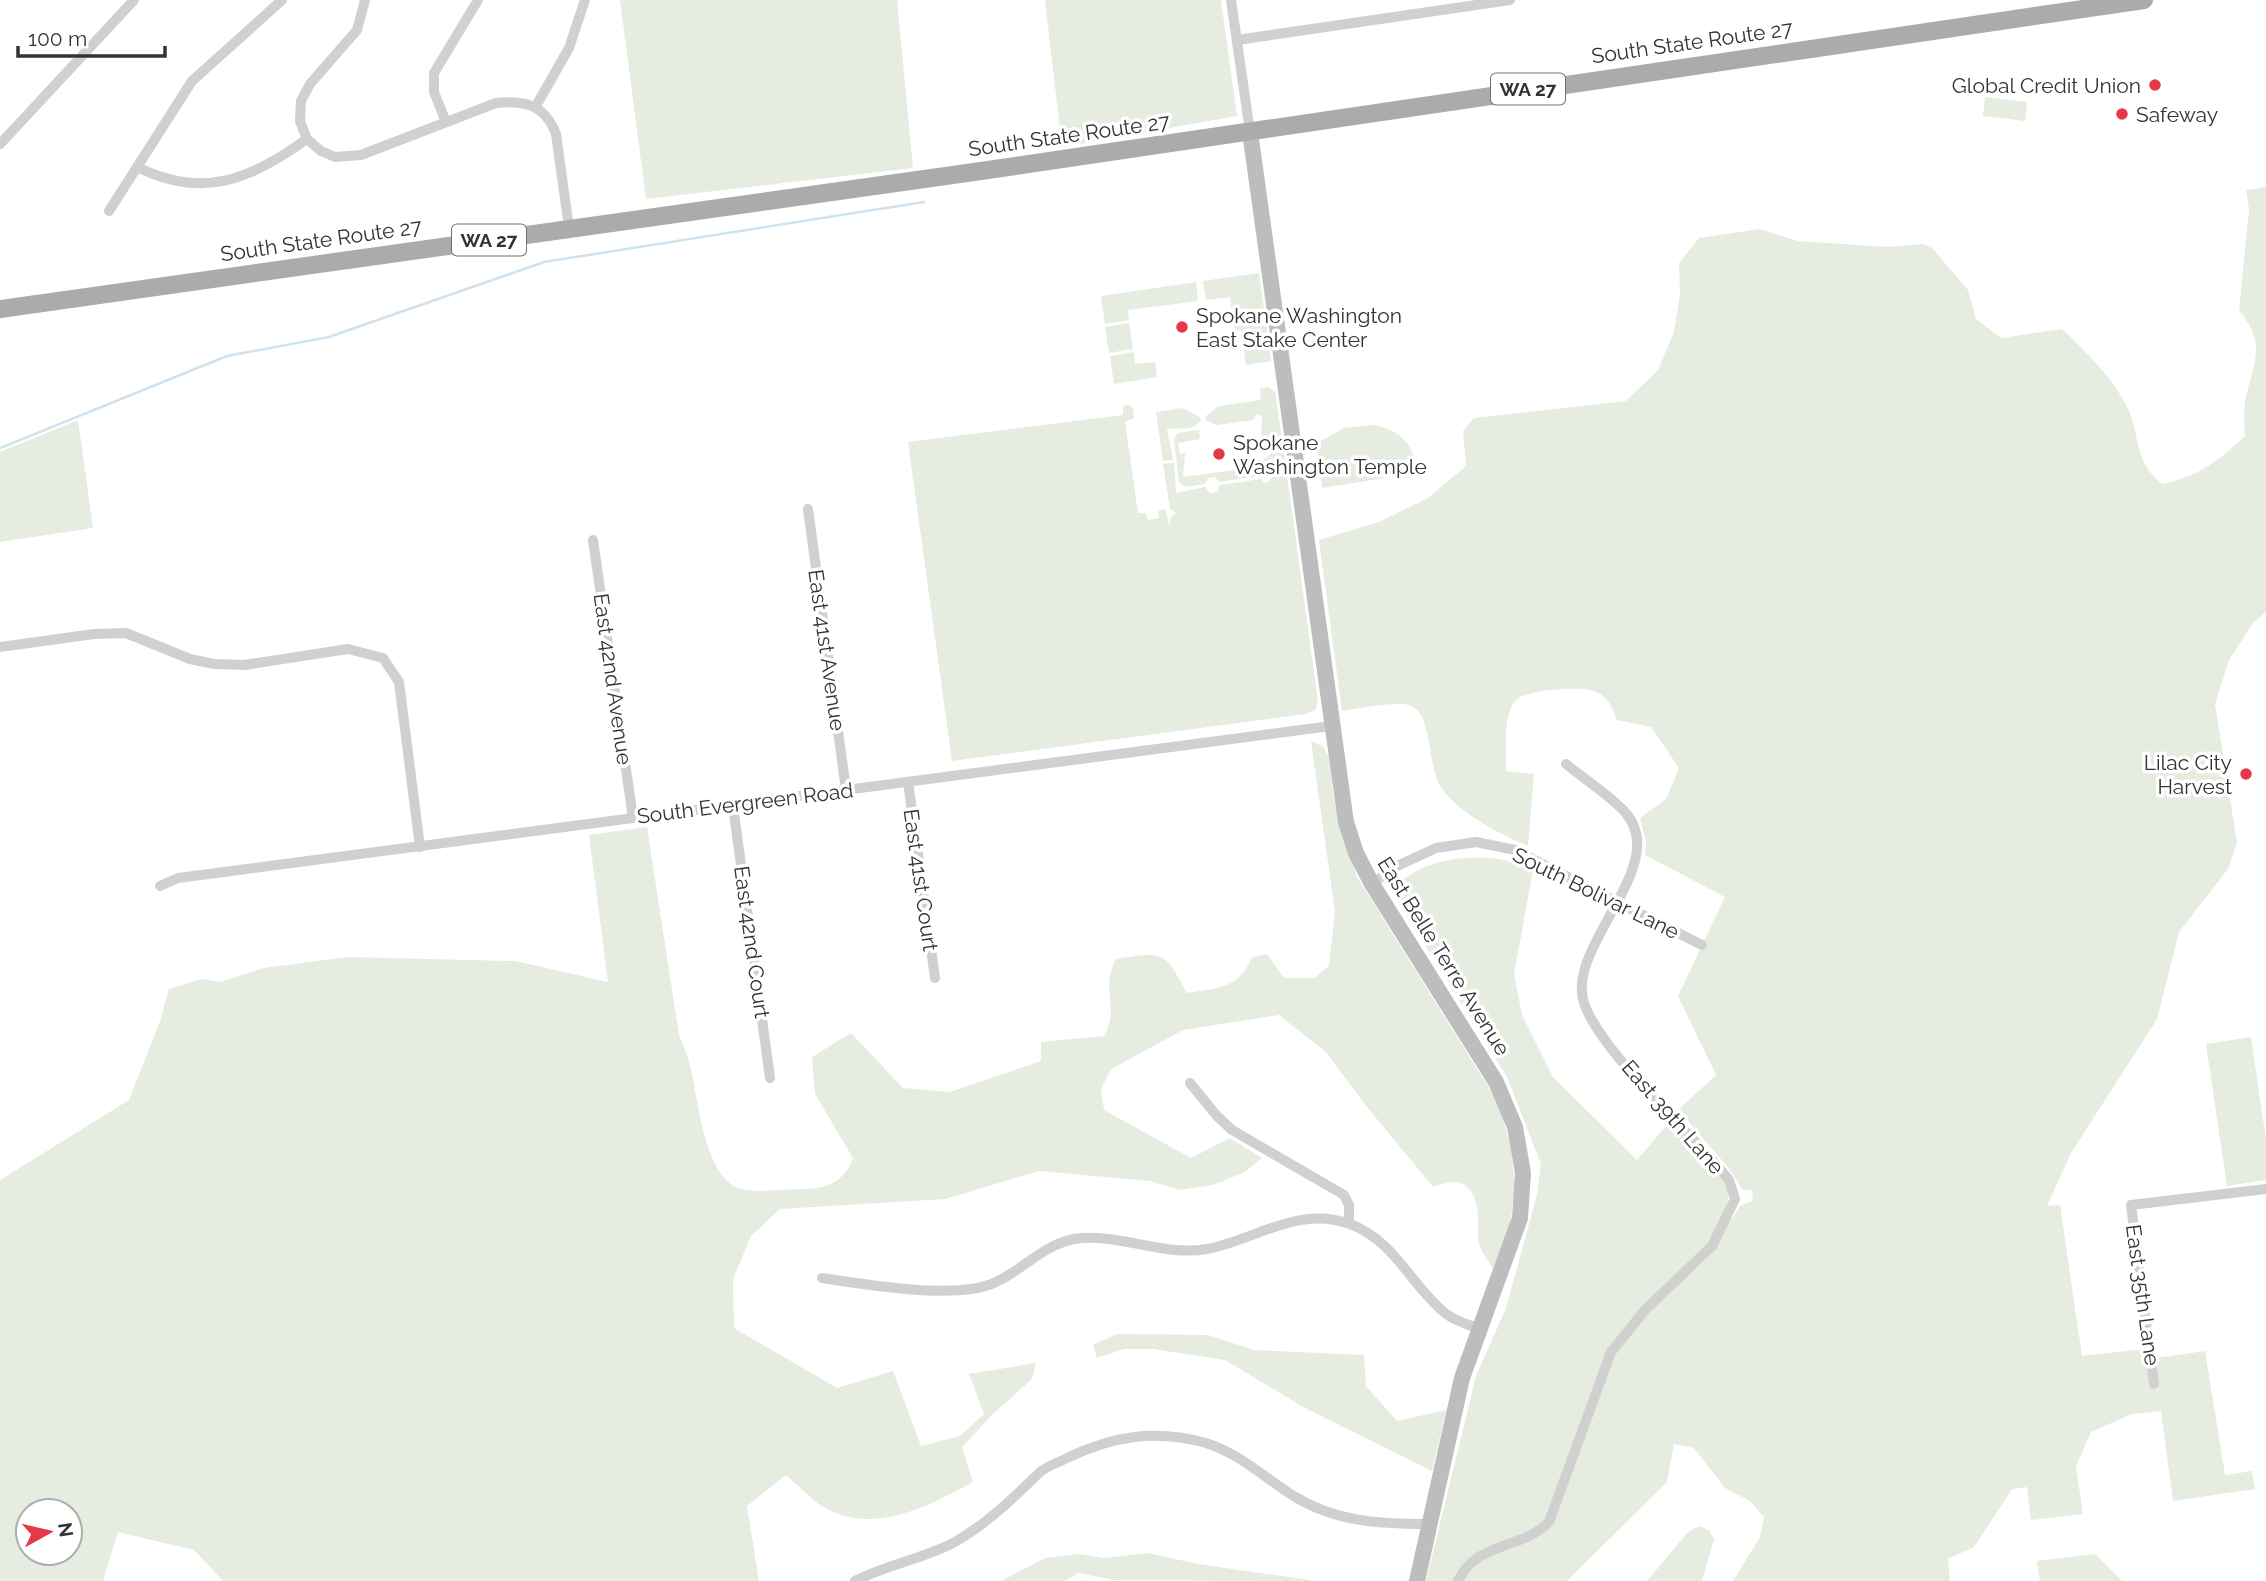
<svg xmlns="http://www.w3.org/2000/svg" width="2266" height="1581" viewBox="0 0 2266 1581" font-family="Raleway,sans-serif">
<rect width="100%" height="100%" fill="#fff"/>
<g fill="#e6ecdf" fill-rule="evenodd">
<path d="M620 0H897L913 168 646 199Z"/>
<path d="M1045 0H1221L1237 116 1062 147Z"/>
<path d="M1985 97 2027 102 2025 121 1983 116Z"/>
<path d="M2266 187V612L2253 623 2229 660 2215 704 2237 843 2228 869 2179 932 2157 1019 2071 1153 2047 1206 2060 1205 2082 1356 2154 1348 2156 1358 2205 1351 2225 1475 2252 1471 2255 1489 2173 1501 2161 1411 2132 1414 2091 1432 2076 1466 2083 1514 2031 1520 2027 1487 2012 1489 1974 1547 1948 1559 1950 1581H1733L1760 1537 1764 1517 1750 1501 1725 1488 1694 1448 1674 1444 1667 1482 1567 1581H1426L1476 1376 1506 1308 1537 1195 1541 1164 1507 1077 1390 888C1401 881 1411 873 1423 868 1453 854 1505 853 1533 871L1514 974 1522 1015 1553 1077 1637 1160 1671 1120 1724 1180 1729 1194 1725 1215 1731 1220 1741 1205 1753 1201 1752 1190H1743L1728 1167 1678 1110 1716 1075 1678 996 1725 897 1645 855 1646 841 1640 818 1666 799 1679 768 1651 727 1617 720C1612 707 1608 696 1594 691 1580 686 1525 689 1515 701 1502 717 1507 752 1506 771L1534 774 1528 846C1500 834 1456 812 1440 786 1428 766 1432 716 1412 706 1399 700 1357 709 1342 711L1319 540 1379 522 1428 498 1466 466 1463 431 1474 418 1626 401 1658 370 1674 332 1680 294 1679 263 1699 238 1760 229 1798 241 1888 247 1923 244 1932 248 1968 290 1976 319 2001 338 2062 329C2085 351 2110 375 2125 403 2142 433 2131 459 2162 484 2197 477 2219 461 2245 436 2244 423 2243 411 2246 397 2255 359 2266 344 2239 310L2249 209 2246 190Z"/>
<path d="M1259 273 1271 361 1246 365 1241 330 1235 331 1230 297 1206 300 1203 281Z"/>
<path d="M1196 282 1198 301 1128 310 1129 320 1105 324 1101 296Z"/>
<path d="M1129 323 1133 349 1109 353 1105 327Z"/>
<path d="M1134 352 1135 364 1155 362 1157 377 1114 384 1110 356Z"/>
<path d="M1268 387 1275 392 1282 438 1278 443 1279 450 1284 453 1318 701 1315 710 1306 714 952 761 908 442 1123 415V406L1128 405 1133 408 1134 418 1125 422 1138 513H1146L1148 520 1159 518 1158 511 1166 509 1169 526 1171 517 1176 513 1170 509 1163 464 1174 463 1176 493 1205 487 1210 493 1217 492 1220 485 1261 479 1264 483 1270 481 1271 475 1266 473 1264 459 1270 455 1272 448 1268 440 1261 438 1262 416 1256 414 1253 420 1217 425 1206 420V416L1219 406 1261 400 1260 388Z"/>
<path d="M1182 408 1200 417 1201 421 1192 428 1167 429 1173 460 1163 461 1156 412Z"/>
<path d="M78 420 93 528 0 542V452Z"/>
<path d="M1373 425C1402 430 1414 445 1417 473L1322 488 1316 444 1344 428Z"/>
<path d="M1198 430 1202 431 1199 432 1200 439 1178 443 1180 454 1185 453 1183 477 1256 467 1255 458 1261 460 1263 470 1258 476 1219 482 1215 477 1208 478 1205 484 1186 487 1179 482 1174 439 1178 433Z"/>
<path d="M1311 741 1323 746 1329 758 1334 800 1357 877 1499 1104 1511 1148 1515 1184 1510 1226 1495 1272C1490 1263 1481 1252 1479 1243 1477 1234 1479 1223 1478 1214 1475 1184 1460 1176 1433 1187L1367 1107 1326 1052 1279 1015 1183 1030 1111 1069 1101 1089 1104 1110 1191 1158 1230 1138 1262 1158 1245 1172 1213 1185 1180 1190 1150 1181 1039 1171 945 1199 780 1209 751 1236 733 1279 734 1328 837 1388 893 1371 921 1446 960 1436 984 1414 969 1374 1036 1363 1032 1379 993 1414 962 1447 973 1482C930 1505 878 1534 829 1510 814 1503 799 1486 786 1475L747 1506 759 1581H223L194 1550 118 1532 103 1581H0V1180L129 1100 160 1021 169 989 202 979 220 982 264 968 348 957 515 961 608 982 589 835 647 827 679 1035C683 1045 688 1055 690 1066 698 1097 704 1175 738 1188 755 1194 784 1189 802 1189 827 1189 845 1181 853 1158L815 1094 812 1057 851 1033 903 1088 950 1092 1041 1061V1042L1104 1036C1121 1004 1099 991 1116 959 1165 952 1163 950 1187 993 1218 988 1239 989 1252 957L1267 954 1284 978H1314L1329 966 1335 912ZM28 1511H70V1553H28Z"/>
<path d="M2251 1037 2266 1140V1180L2227 1186 2206 1044Z"/>
<path d="M1117 1334 1208 1335 1254 1350 1364 1355 1366 1386 1397 1421 1446 1410 1432 1471 1305 1408 1225 1360 1153 1349H1124L1097 1358 1093 1345Z"/>
<path d="M1699 1526 1709 1530 1714 1540 1702 1581H1647L1688 1532Z"/>
<path d="M1148 1553 1198 1564 1316 1581 1113 1580 1079 1573 1064 1581H1001L1045 1558 1079 1554 1104 1558Z"/>
<path d="M2095 1554 2122 1581H2040L2037 1561Z"/>
</g>
<g fill="none" stroke-linecap="round" stroke-linejoin="round">
<path stroke="#cfe2ee" stroke-width="2.5" d="M0 448 227 356 329 337 544 262 924 202"/>
<g stroke="#d0d0d0" stroke-width="10">
<path d="M365 0 357 30 310 84 301 101 300 121 307 139 321 151 335 157 361 155 496 103C525 100 545 105 556 134L569 228"/>
<path d="M1231 0 1250 132"/>
<path d="M1237 40 1510 0"/>
<path d="M536 106 569 48 585 0"/>
<path d="M446 122 434 92V73L478 0"/>
<path d="M0 144 134 0"/>
<path d="M137 167C204 200 250 179 307 139"/>
<path d="M109 211 192 81 282 0"/>
<path d="M808 509 846 790"/>
<path d="M593 540 633 818"/>
<path d="M0 647 94 634 126 633 190 659 214 664 244 665 348 649 383 658 399 682 420 847"/>
<path d="M908 782 935 978"/>
<path d="M733 806 770 1078"/>
<path d="M1372 884 1395 867 1436 848 1476 842 1515 850 1702 945"/>
<path d="M160 886 178 878 1331 726"/>
<path d="M1190 1083 1217 1116 1232 1130 1344 1195 1349 1205V1223"/>
<path d="M822 1278C865 1284 957 1301 996 1282 1024 1269 1043 1245 1074 1239 1118 1232 1162 1257 1207 1249 1256 1240 1297 1205 1350 1224 1395 1241 1410 1284 1445 1313 1454 1321 1468 1324 1479 1329"/>
<path d="M2154 1384 2131 1205 2266 1189"/>
<path d="M855 1581C886 1565 922 1559 953 1543 987 1524 1012 1499 1039 1473 1046 1466 1058 1463 1067 1458 1113 1436 1155 1429 1206 1443 1238 1453 1264 1477 1292 1495 1335 1522 1379 1524 1429 1524"/>
<path d="M1458 1581C1477 1541 1521 1550 1549 1522L1611 1352 1646 1309 1712 1246 1735 1199 1729 1180 1715 1163C1681 1124 1599 1048 1584 1003 1565 945 1674 864 1624 811 1607 793 1584 779 1566 764"/>
</g>
<path stroke="#bdbdbd" stroke-width="16" d="M1250 132 1346 822 1356 853 1372 884 1496 1082 1515 1127 1523 1173 1520 1218 1462 1378 1417 1581"/>
<path stroke="#ababab" stroke-width="18" d="M0 309 974 172 2144 0"/>
</g>
<g fill="#e63946" stroke="#fff" stroke-width="2.5">
<circle cx="2155" cy="85" r="7"/>
<circle cx="2122" cy="114" r="7"/>
<circle cx="1182" cy="327" r="7"/>
<circle cx="1219" cy="454" r="7"/>
<circle cx="2246" cy="774" r="7"/>
</g>
<g text-anchor="middle" dominant-baseline="central" stroke-width="7" stroke-linejoin="round" paint-order="stroke">
<g fill="#fff" stroke="#707070" stroke-width="2">
<rect x="1491" y="73.5" width="74" height="31" rx="5"/>
<rect x="452" y="224.5" width="74" height="31" rx="5"/>
</g>
<g font-size="19" font-weight="bold" fill="#333">
<text x="1528" y="89">WA 27</text>
<text x="489" y="240">WA 27</text>
</g>
<g font-size="21" fill="#333" stroke="#fff">
<text transform="translate(1692 42) rotate(-8)">South State Route 27</text>
<text transform="translate(1069 135) rotate(-8)">South State Route 27</text>
<text transform="translate(321 240) rotate(-8)">South State Route 27</text>
<text transform="translate(827 650) rotate(82)">East 41st Avenue</text>
<text transform="translate(613 679) rotate(82)">East 42nd Avenue</text>
<text transform="translate(745 803) rotate(-7)">South Evergreen Road</text>
<text transform="translate(921 880) rotate(82)">East 41st Court</text>
<text transform="translate(1596 893) rotate(26)">South Bolivar Lane</text>
<text transform="translate(752 942) rotate(82)">East 42nd Court</text>
<text transform="translate(1444 956) rotate(58)">East Belle Terre Avenue</text>
<text transform="translate(1673 1117) rotate(49)">East 39th Lane</text>
<text transform="translate(2143 1295) rotate(82)">East 35th Lane</text>
</g>
<g font-size="21" fill="#333" stroke="#fff" text-anchor="start">
<text x="2141" y="85" text-anchor="end">Global Credit Union</text>
<text x="2136" y="114">Safeway</text>
<text x="1196" y="315">Spokane Washington<tspan x="1196" dy="24">East Stake Center</tspan></text>
<text x="1233" y="442">Spokane<tspan x="1233" dy="24">Washington Temple</tspan></text>
<text x="2232" y="762" text-anchor="end">Lilac City<tspan x="2232" dy="24">Harvest</tspan></text>
</g>
</g>
<g transform="translate(49 1532) rotate(82)"><circle r="33" fill="#ffffff" stroke="#adadad" stroke-width="2"/>
<path d="M0-5L12 26L0 18L-12 26Z" fill="#e63946"/>
<text y="-10" font-size="19" font-weight="bold" text-anchor="middle" fill="#333333">N</text>
</g>
<path d="M18 46v10h147v-10" fill="none" stroke="#333333" stroke-width="3.5"/>
<text x="28" y="46" font-size="21" fill="#333333" stroke="#ffffff" stroke-width="5" paint-order="stroke">100 m</text>
</svg>
